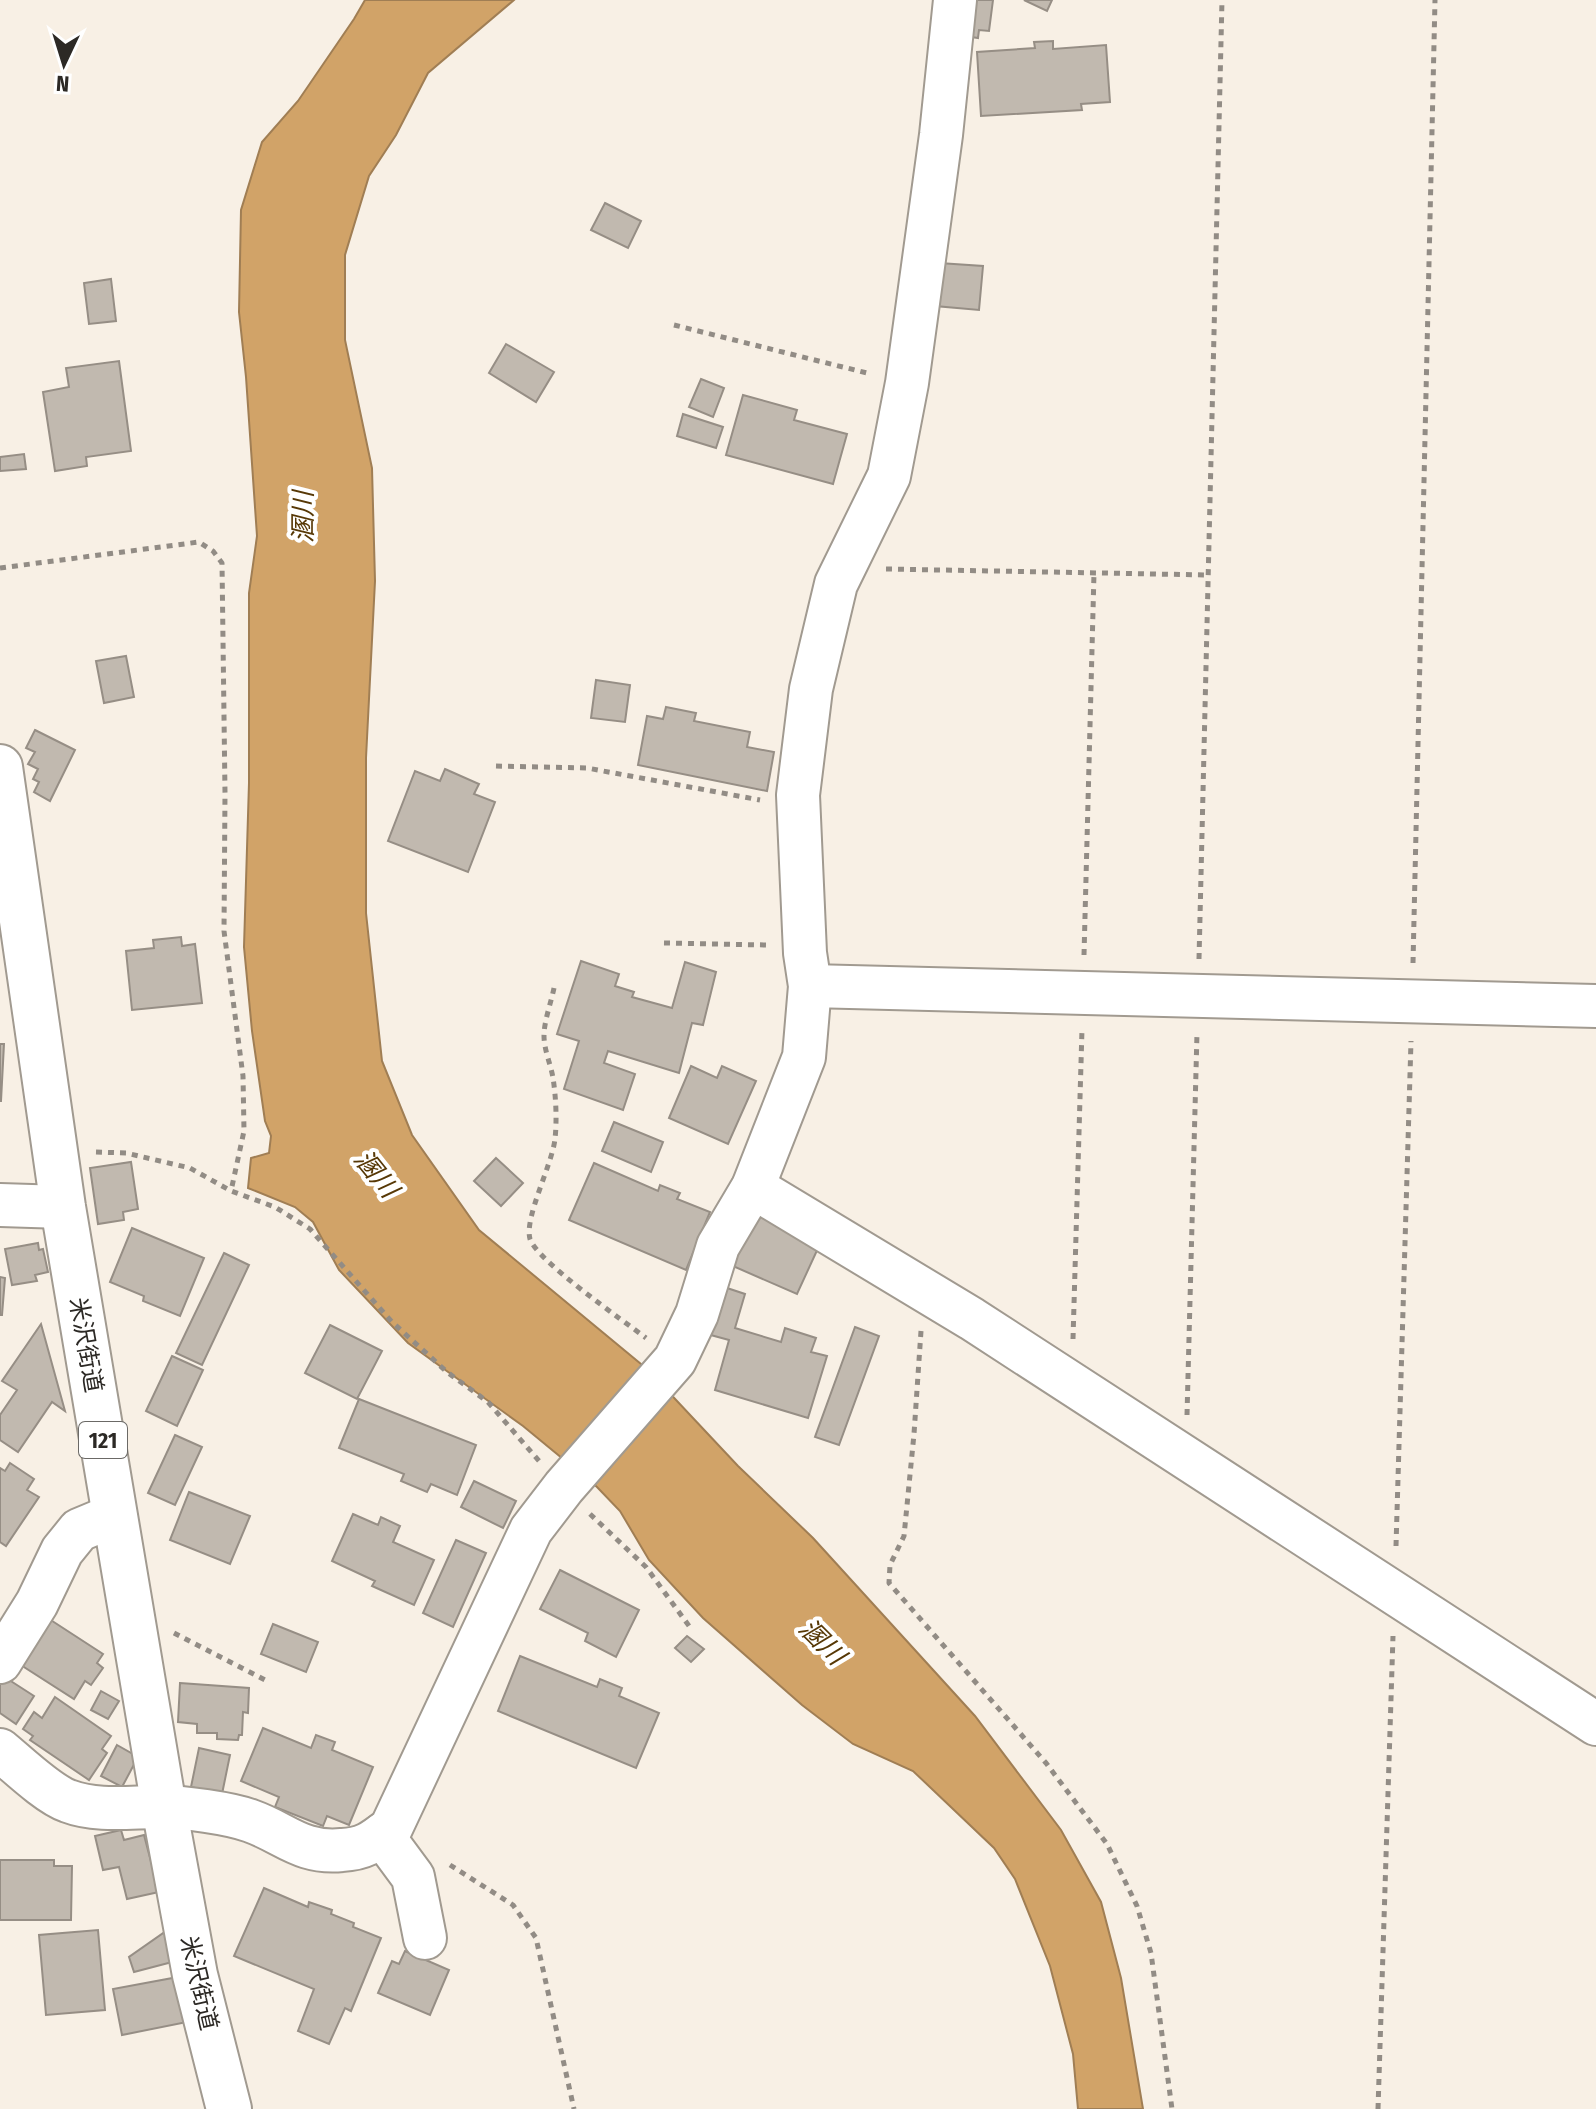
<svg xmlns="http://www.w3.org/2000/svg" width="1596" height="2109" viewBox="0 0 1596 2109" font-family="'Fira Sans Condensed','Noto Sans JP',sans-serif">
<rect width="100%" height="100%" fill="#f8f0e5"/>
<path fill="#d1a368" stroke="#a07e54" stroke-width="2" d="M365 0H514L428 73 396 135 369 176 345 255V340L372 468 375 581 366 758V913L382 1061 412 1135 479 1230 647 1369 738 1466 813 1538 975 1716 1061 1830 1101 1902 1121 1978 1143 2109H1078L1073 2054 1050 1966 1015 1879 994 1848 913 1771 853 1744 802 1705 703 1618 649 1560 620 1511 597 1487 523 1426 408 1343 339 1270 313 1222 295 1207 248 1188 251 1158 269 1153 271 1136 265 1121 252 1031 244 947 249 783V593L257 536 246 377 239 312 241 210 262 142 298 101 354 19Z"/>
<g fill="#c1b9af" stroke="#968e85" stroke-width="2">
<path d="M968 0H993L989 31 979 30 978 38 965 36Z"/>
<path d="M1024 0H1052L1047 11Z"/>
<path d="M1053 41V49L1106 45 1110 102 1081 104 1082 110 981 116 977 52 1035 48 1034 42Z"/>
<path d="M605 203 641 221 628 248 591 230Z"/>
<path d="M939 263 983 266 979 310 935 306Z"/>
<path d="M111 279 116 321 89 324 84 283Z"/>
<path d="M506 344 554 372 536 402 489 373Z"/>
<path d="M119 361 131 451 86 457 87 466 55 471 43 392 69 387 66 368Z"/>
<path d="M701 379 724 388 713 417 689 407Z"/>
<path d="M743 395 797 410 794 420 847 434 833 484 726 455Z"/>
<path d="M683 414 723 427 716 448 677 436Z"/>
<path d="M24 454 26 469 0 471V457Z"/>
<path d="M126 656 134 697 104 703 96 661Z"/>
<path d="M596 680 630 685 625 722 591 718Z"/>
<path d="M666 707 696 713 694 721 750 732 747 747 774 752 767 791 638 765 647 716 663 719Z"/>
<path d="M35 730 75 750 50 801 34 792 39 782 33 779 38 769 28 764 35 752 26 748Z"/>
<path d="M445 769 479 784 474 794 495 802 468 872 388 841 415 771 440 781Z"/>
<path d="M181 937 182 946 195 944 202 1003 132 1010 126 951 154 948 153 940Z"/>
<path d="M581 961 619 974 615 986 634 992 632 997 672 1008 685 962 716 972 703 1025 692 1023 679 1073 608 1051 604 1063 635 1074 623 1110 564 1089 579 1041 557 1034Z"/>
<path d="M0 1044H4L1 1101H0Z"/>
<path d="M691 1066 717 1078 722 1066 756 1081 728 1144 669 1118Z"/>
<path d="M614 1122 663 1142 651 1172 602 1151Z"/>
<path d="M496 1158 523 1183 501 1206 474 1181Z"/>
<path d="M131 1162 138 1209 123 1212 124 1220 98 1224 90 1168Z"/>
<path d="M594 1163 658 1191 660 1185 680 1193 677 1199 710 1212 686 1270 569 1220Z"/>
<path d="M757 1204 819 1246 797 1294 726 1263Z"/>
<path d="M132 1228 204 1258 180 1316 143 1301 144 1296 110 1282Z"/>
<path d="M38 1243 39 1250 43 1249 48 1272 35 1275 37 1281 12 1285 5 1249Z"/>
<path d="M224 1253 249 1265 202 1365 176 1353Z"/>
<path d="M0 1277 5 1278 2 1315H0Z"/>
<path d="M721 1286 745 1294 735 1328 781 1342 785 1328 816 1338 811 1352 827 1356 808 1418 715 1390 729 1340 707 1334Z"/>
<path d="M41 1324 65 1411 52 1402 18 1452 0 1440V1415L17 1390 2 1381Z"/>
<path d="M330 1325 382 1351 357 1399 305 1373Z"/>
<path d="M855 1327 879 1336 839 1445 815 1437Z"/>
<path d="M172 1356 203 1370 177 1426 146 1411Z"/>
<path d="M359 1399 476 1445 457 1495 431 1484 427 1492 401 1481 404 1474 339 1448Z"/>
<path d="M175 1435 202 1447 175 1505 148 1493Z"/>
<path d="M10 1463 34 1479 27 1490 39 1497 6 1546 0 1542V1468L5 1471Z"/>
<path d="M474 1481 516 1501 503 1528 461 1507Z"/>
<path d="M189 1492 250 1516 230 1564 170 1540Z"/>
<path d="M353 1514 378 1525 381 1517 400 1526 393 1542 434 1560 414 1605 372 1586 375 1581 332 1561Z"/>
<path d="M456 1540 486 1553 453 1627 423 1613Z"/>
<path d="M560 1570 639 1610 616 1657 585 1641 588 1633 540 1609Z"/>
<path d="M43 1615 103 1654 97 1663 103 1668 91 1685 85 1681 74 1699 13 1660Z"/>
<path d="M273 1624 318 1642 306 1672 261 1654Z"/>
<path d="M687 1636 704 1649 691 1662 675 1648Z"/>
<path d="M520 1656 597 1687 600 1679 622 1688 619 1696 659 1713 636 1768 498 1711Z"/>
<path d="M3 1676 34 1696 16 1724 0 1713V1680Z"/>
<path d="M180 1683 249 1688 248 1713 243 1712 242 1735H239L238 1740 217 1739V1733H197V1724L178 1722Z"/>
<path d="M101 1691 119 1701 108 1719 91 1710Z"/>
<path d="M55 1697 111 1736 102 1749 107 1753 89 1780 30 1740 33 1736 23 1729 34 1712 42 1718Z"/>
<path d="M263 1728 311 1748 316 1735 335 1742 332 1750 373 1767 349 1825 327 1816 323 1826 275 1807 279 1797 241 1781Z"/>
<path d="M117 1745 138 1757 122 1787 101 1776Z"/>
<path d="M199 1748 230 1755 222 1794 191 1787Z"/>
<path d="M121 1830 124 1840 144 1835 159 1892 127 1899 119 1867 103 1870 95 1836Z"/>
<path d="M0 1860H54V1866H72L71 1920H0Z"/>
<path d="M264 1888 308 1907 309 1902 332 1910 331 1914 354 1923 353 1927 381 1938 351 2011 345 2008 329 2044 298 2031 314 1989 234 1956Z"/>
<path d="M169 1929 176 1961 134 1972 129 1957Z"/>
<path d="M98 1930 105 2010 46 2015 39 1935Z"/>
<path d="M405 1951 449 1970 430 2015 378 1993 392 1961 399 1964Z"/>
<path d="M178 1977 187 2022 122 2035 113 1989Z"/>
</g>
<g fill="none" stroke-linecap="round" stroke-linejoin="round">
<defs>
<g id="minor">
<path d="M810 986 1596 1006"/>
<path d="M753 1187 972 1319 1596 1724"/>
<path d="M0 1205 63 1207"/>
<path d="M0 1662 37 1603 62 1551 79 1530 115 1515"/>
<path d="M0 1750C17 1764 48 1794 68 1801 97 1812 130 1807 160 1807 184 1807 229 1813 251 1821 285 1833 301 1854 342 1850 365 1849 374 1841 391 1828L531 1530 564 1487 675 1360 697 1314 718 1246 753 1187 804 1057 810 986 805 953 798 795 811 689 836 584 889 476 907 383 941 135 955 0"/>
<path d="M382 1835 413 1877 425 1938"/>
</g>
<path id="highway" d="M0 767 63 1207 164 1807 195 1975 229 2109"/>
</defs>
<use href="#minor" stroke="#a19a90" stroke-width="46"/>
<use href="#highway" stroke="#a19a90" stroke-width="48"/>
<g stroke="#928c85" stroke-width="5" stroke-dasharray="6 6" stroke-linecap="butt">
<path d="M674 325 871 374"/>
<path d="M0 568 199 542 213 551 222 563 225 793 224 931 243 1076 244 1131 231 1191"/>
<path d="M886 569 1209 575"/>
<path d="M496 766 587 768 760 800"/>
<path d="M664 943 767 945"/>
<path d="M1084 955 1094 573"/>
<path d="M1199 959 1222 0"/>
<path d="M1413 963 1435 0"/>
<path d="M554 988C551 1003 544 1021 544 1036 544 1050 551 1065 553 1078 556 1097 557 1120 555 1139 552 1165 524 1218 530 1239 537 1261 624 1321 646 1338"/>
<path d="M96 1152 126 1153 190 1168 231 1191 275 1207 310 1229 392 1322 447 1372 488 1402 539 1461"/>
<path d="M921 1331 914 1434 904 1536 890 1565 889 1583 1046 1763 1107 1844 1137 1906 1151 1953 1172 2109"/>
<path d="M1073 1339 1082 1029"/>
<path d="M1187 1415 1197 1033"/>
<path d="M590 1514 646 1567 692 1630"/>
<path d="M1396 1546 1411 1041"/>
<path d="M174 1633 265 1680"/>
<path d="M450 1865 513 1905 536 1938 574 2109"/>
<path d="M1378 2109 1393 1636"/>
</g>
<use href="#minor" stroke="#fff" stroke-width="42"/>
<use href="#highway" stroke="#fff" stroke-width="44"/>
</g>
<g text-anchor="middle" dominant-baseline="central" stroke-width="8" stroke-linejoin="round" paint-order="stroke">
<rect fill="#fff" stroke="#6b6966" stroke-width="2" x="79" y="1422" width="48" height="36" rx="6"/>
<g font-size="22" font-weight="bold" fill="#2c2925">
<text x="103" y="1440">121</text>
</g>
<g font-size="24" fill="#2c2925" stroke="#fff">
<text transform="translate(86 1345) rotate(80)">米沢街道</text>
<text transform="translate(199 1983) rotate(77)">米沢街道</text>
</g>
<g font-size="26" font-style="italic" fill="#573806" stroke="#fff">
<text transform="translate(303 517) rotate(-90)">溷川</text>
<text transform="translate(376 1174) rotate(51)">溷川</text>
<text transform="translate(822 1642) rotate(45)">溷川</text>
</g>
</g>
<g transform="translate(64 64) rotate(184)" stroke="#ffffff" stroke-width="6" paint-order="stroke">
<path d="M0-6L14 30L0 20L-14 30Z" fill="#2c2925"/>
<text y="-12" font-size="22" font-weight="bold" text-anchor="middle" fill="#2c2925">N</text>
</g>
</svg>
